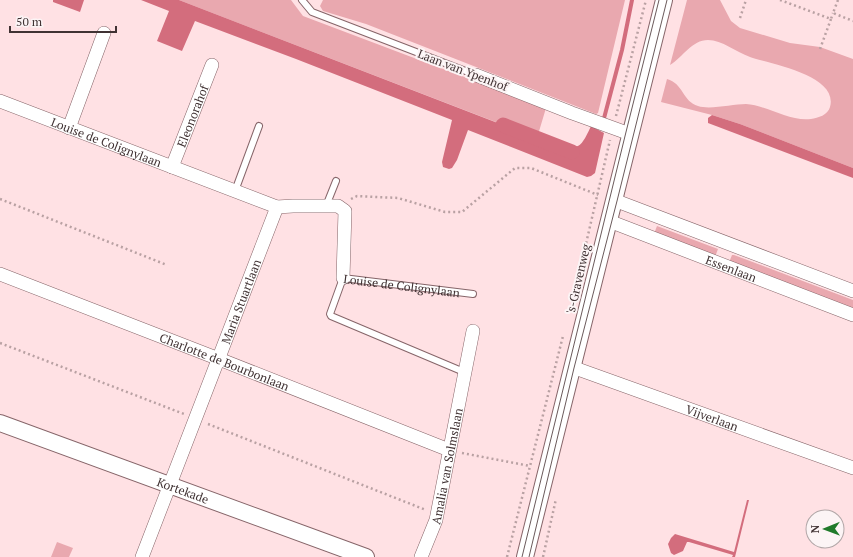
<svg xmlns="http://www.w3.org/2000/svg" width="853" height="557" viewBox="0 0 853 557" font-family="'PT Serif',serif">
<rect width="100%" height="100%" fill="#ffe1e4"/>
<g fill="#e9a8af">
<path d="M179 0H291L303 16 546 108 537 138Z"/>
<path d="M323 0H625L598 113 596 114 366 24 323 11 320 6Z"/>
<path d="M687 0H720L731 21 740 28 790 43 820 47 853 59V168L740 124 712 115 661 102 667 79C683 83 683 102 698 106 710 110 733 104 746 104 766 105 790 122 811 119 818 118 828 115 830 107 839 75 770 64 750 57 736 52 722 40 708 40 692 40 683 57 670 65Z"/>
<path d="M657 226 718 249 715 257 654 234Z"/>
<path d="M732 255H734L853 300V309L731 263 730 260Z"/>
<path d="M57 542 73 548 69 557H51Z"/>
</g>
<g fill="#d36d7d">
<path d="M53 0H84L80 12 53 2Z"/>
<path d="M141 0H179L552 144C579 148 579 152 591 126L604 133 595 173 591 176 587 177 468 130 457 160 452 168 449 169 443 167 442 162 452 120 296 59 195 21 182 51 157 41 169 11Z"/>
<path d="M712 115 740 124 853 168V178L708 123V118Z"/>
<path d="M747 500H749L735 557H732L733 555 689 542H687L683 551 674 555 671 553 668 544 671 538 675 534 734 552Z"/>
</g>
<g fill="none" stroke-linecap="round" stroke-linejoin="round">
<path stroke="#d36d7d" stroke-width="4" d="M603 122 622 50 632 0"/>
<path stroke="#d36d7d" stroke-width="15" d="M503 125 572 152"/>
<defs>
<g id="service">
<path d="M302 0 312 12 476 75"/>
<path d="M235 191 259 126"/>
<path d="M326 206 336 181"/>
<path id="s1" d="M464 372 331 316 330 314 343 278 473 294"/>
</g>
<g id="minor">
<path d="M476 75 572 113 630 134"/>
<path id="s2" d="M0 101 277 207 293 206H338L345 211 343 278"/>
<path d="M69 128 104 33"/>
<path id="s3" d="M172 167 212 65"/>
<path d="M614 200 853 291"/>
<path id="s4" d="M609 221 853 315"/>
<path id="s5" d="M0 274 219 359 449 450"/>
<path id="s6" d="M572 367 853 468"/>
<path id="s7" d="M142 557 277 207"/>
<path id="s8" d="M421 557 436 520 473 331"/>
</g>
<g id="tertiary">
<path id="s9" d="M0 423 366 557"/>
<path d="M525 557 664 0"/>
</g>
</defs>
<use href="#service" stroke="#866569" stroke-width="8"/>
<use href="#minor" stroke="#866569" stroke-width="14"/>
<use href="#tertiary" stroke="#866569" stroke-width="18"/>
<g stroke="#b9a1a3" stroke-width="2.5" stroke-dasharray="2 3" stroke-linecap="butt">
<path d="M780 0 831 19 833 13"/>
<path d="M838 0 833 13 853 21"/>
<path d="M740 18 746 0"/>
<path d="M820 49 831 19"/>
<path d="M616 116 646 0"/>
<path d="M0 199 167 265"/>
<path d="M351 199 357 196 398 198 445 212H462L515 168H531L598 195"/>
<path d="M585 248 610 140"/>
<path d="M0 343 184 414"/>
<path d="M208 424 426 510"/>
<path d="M462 453 530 466"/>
<path d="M507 557 563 336"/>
<path d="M543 557 556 499"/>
</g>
<use href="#service" stroke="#fff" stroke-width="6"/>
<use href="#minor" stroke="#fff" stroke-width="13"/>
<use href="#tertiary" stroke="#fff" stroke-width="16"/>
<g stroke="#6a595a" stroke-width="1">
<path d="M522 557 626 132 659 0"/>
<path d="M529 557 574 368 617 201 667 0"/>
</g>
</g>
<g text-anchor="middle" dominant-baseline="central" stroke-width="4" stroke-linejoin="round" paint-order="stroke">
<g font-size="12" fill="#403233" stroke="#fcf4f5">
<text transform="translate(463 70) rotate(21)">Laan van Ypenhof</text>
<text stroke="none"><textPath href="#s3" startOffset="55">Eleonorahof</textPath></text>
<text stroke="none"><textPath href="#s2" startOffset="114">Louise de Colignylaan</textPath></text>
<text stroke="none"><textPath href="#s4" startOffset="131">Essenlaan</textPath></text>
<text transform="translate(578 279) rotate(-77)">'s-Gravenweg</text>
<text stroke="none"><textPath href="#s1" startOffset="244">Louise de Colignylaan</textPath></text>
<text stroke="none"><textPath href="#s7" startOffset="274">Maria Stuartlaan</textPath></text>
<text stroke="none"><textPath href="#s5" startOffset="241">Charlotte de Bourbonlaan</textPath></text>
<text stroke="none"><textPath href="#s6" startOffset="149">Vijverlaan</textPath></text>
<text stroke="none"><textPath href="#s8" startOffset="95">Amalia van Solmslaan</textPath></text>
<text stroke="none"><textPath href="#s9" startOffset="195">Kortekade</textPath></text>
</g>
</g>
<g transform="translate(825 529) rotate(269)"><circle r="19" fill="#fcf4f5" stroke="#b1a6a7"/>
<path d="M0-3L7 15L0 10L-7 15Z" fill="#1f7a2a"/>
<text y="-6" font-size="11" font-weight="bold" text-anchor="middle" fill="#403233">N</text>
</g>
<path d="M10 26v6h106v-6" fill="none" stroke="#403233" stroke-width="2"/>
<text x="16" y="26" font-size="12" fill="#403233" stroke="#fcf4f5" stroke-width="3" paint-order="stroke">50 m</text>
</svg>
